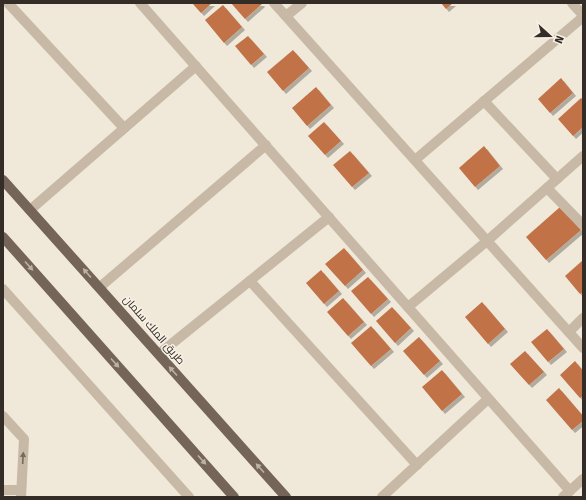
<svg xmlns="http://www.w3.org/2000/svg" width="586" height="500" viewBox="0 0 586 500" font-family="'Fira Sans',Cairo,sans-serif">
<defs>
<filter id="shadow"><feDropShadow dx="3" dy="3" stdDeviation="0" flood-color="#0004"/></filter>
</defs>
<rect width="100%" height="100%" fill="#f0e8d9"/>
<g fill="#c17247" filter="url(#shadow)">
<path d="M192 3H212L201 13Z"/>
<path d="M231 3H261L262 4 245 19Z"/>
<path d="M441 3H453L446 9Z"/>
<path d="M223 5 242 27 224 43 205 20Z"/>
<path d="M248 36 264 54 251 65 235 46Z"/>
<path d="M293 50 309 68 283 91 267 72Z"/>
<path d="M561 78 573 93 550 113 538 99Z"/>
<path d="M316 87 331 105 307 126 292 108Z"/>
<path d="M581 98 583 100V127L573 136 558 119Z"/>
<path d="M324 122 341 141 325 155 308 136Z"/>
<path d="M484 146 500 166 475 187 459 168Z"/>
<path d="M350 151 369 173 352 187 333 165Z"/>
<path d="M560 207 581 230 546 260 526 237Z"/>
<path d="M344 248 363 270 345 286 325 264Z"/>
<path d="M583 260V292L580 294 565 276Z"/>
<path d="M321 270 339 291 324 304 306 283Z"/>
<path d="M368 277 388 299 371 314 351 291Z"/>
<path d="M343 298 364 322 348 336 327 312Z"/>
<path d="M482 302 505 329 488 344 465 317Z"/>
<path d="M392 307 411 328 395 343 376 321Z"/>
<path d="M371 326 391 349 371 366 351 343Z"/>
<path d="M547 329 564 349 548 362 531 342Z"/>
<path d="M419 337 440 361 424 375 403 351Z"/>
<path d="M525 351 544 372 529 385 510 364Z"/>
<path d="M575 361 583 371V396L580 398 560 375Z"/>
<path d="M442 370 462 394 442 411 422 387Z"/>
<path d="M559 388 583 416V421L572 430 546 400Z"/>
</g>
<g fill="none" stroke-linecap="round" stroke-linejoin="round">
<g stroke="#c7b9a6" stroke-width="10">
<path d="M8 3 124 128"/>
<path d="M140 3 570 491"/>
<path d="M274 3 583 348"/>
<path d="M572 3 583 15"/>
<path d="M286 16 302 3"/>
<path d="M484 101 557 179"/>
<path d="M415 160 583 17"/>
<path d="M547 188 583 225"/>
<path d="M30 210 196 66"/>
<path d="M250 281 417 465"/>
<path d="M100 287 266 145"/>
<path d="M3 289 189 497"/>
<path d="M408 307 487 241 583 156"/>
<path d="M569 332 583 318"/>
<path d="M159 354 329 217"/>
<path d="M3 416 24 439 21 497"/>
<path d="M3 490H21"/>
<path d="M382 497 488 399"/>
<path d="M563 497 583 479"/>
</g>
<g stroke="#756558" stroke-width="10">
<path d="M3 180 286 497"/>
<path d="M3 237 234 497"/>
</g>
</g>
<defs><path id="oneway-solid" d="M-6-.8H1V-3.2L6.5 0L1 3.2V.8H-6Z"/></defs>
<g fill="#bdb2a6">
<use href="#oneway-solid" transform="translate(29 266) rotate(48)"/>
<use href="#oneway-solid" transform="translate(87 273) rotate(-131)"/>
<use href="#oneway-solid" transform="translate(115 363) rotate(48)"/>
<use href="#oneway-solid" transform="translate(173 371) rotate(-132)"/>
<use href="#oneway-solid" transform="translate(202 460) rotate(48)"/>
<use href="#oneway-solid" transform="translate(260 468) rotate(-132)"/>
</g>
<use fill="#766b60" href="#oneway-solid" transform="translate(23 458) rotate(-87)"/>
<g text-anchor="middle" dominant-baseline="central" stroke-width="3" stroke-linejoin="round" paint-order="stroke">
<g font-size="11" fill="#342c27" stroke="#f8f1e5">
<text transform="translate(154 330) rotate(49)">طريق الملك سلمان</text>
</g>
</g>
<rect width="586" height="500" fill="none" stroke="#342c27" stroke-width="8"/>
<g transform="translate(550 36) rotate(111)" stroke="#f8f1e5" stroke-width="3" paint-order="stroke">
<path d="M0-3L7 15L0 10L-7 15Z" fill="#342c27"/>
<text y="-6" font-size="11" font-weight="bold" text-anchor="middle" fill="#342c27">N</text>
</g>
</svg>
